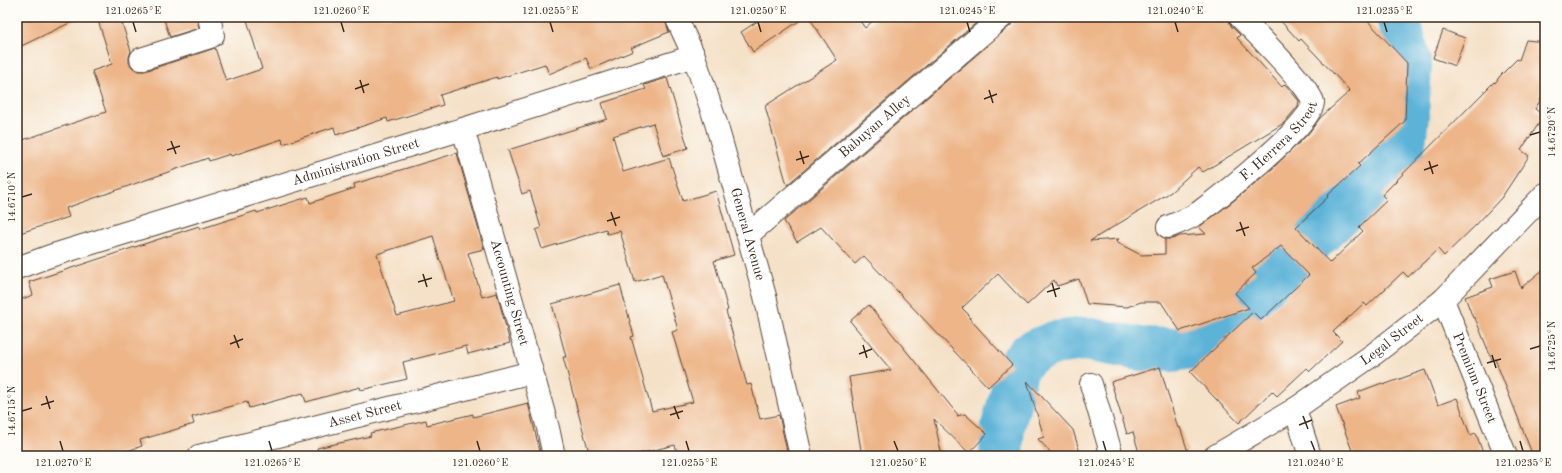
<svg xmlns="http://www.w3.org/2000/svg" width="1562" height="473" viewBox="0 0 1562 473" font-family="'Old Standard TT',serif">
<rect width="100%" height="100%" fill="#fdfcf7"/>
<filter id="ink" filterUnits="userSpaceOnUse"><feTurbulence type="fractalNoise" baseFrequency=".025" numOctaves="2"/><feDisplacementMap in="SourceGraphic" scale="8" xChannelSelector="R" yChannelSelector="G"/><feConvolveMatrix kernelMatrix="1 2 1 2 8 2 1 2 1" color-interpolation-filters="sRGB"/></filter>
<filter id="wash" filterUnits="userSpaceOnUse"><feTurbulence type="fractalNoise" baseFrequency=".012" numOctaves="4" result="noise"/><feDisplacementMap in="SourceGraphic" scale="16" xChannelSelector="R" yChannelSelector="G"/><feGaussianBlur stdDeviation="0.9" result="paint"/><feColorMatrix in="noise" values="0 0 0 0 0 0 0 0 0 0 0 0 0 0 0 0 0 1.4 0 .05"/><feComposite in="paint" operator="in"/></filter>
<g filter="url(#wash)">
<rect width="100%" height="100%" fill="#f5e1c8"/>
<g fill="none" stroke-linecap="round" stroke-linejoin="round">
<path stroke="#5bb3d8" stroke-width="44" d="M1001 456 1003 426 1012 393 1016 369 1030 353 1054 343 1085 339 1140 349 1172 350 1199 346 1384 174 1404 143 1407 117 1410 65 1398 17"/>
</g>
<g id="blocks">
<g fill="#edb588" fill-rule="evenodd">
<path d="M17 17H82L17 48Z"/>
<path d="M97 17H120L131 51 129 57V63L133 68 138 71H145L215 48 226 81 262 69 246 17H664L669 32 631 48 633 51 591 69 586 58 549 74 545 64 497 79V77L440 95 443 105 388 122 387 118 336 135 334 127 283 144 282 139 231 156 230 154 209 161 208 158 66 208 69 217 17 234V142L106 112 92 71 112 64Z"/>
<path d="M163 17H197L199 28 170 37Z"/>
<path d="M764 17H805L753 52 741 32Z"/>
<path d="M809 17H857L865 28 877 17H983L787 185 765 106 837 60Z"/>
<path d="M1014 17H1228L1231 26 1240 35 1237 38 1282 87 1285 84 1299 101 1298 106 1284 123 1203 172 1198 167 1171 192 1090 241 1119 239 1116 242 1141 255 1165 254V239H1172L1180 236 1206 234 1199 227 1232 202 1272 169 1308 134 1320 118 1350 91 1301 39 1299 41 1277 17H1364L1407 63 1405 121 1358 164 1360 166 1327 196 1328 197 1296 227 1330 263 1363 231 1359 227 1387 200 1382 195 1494 82 1495 83 1500 76 1517 59 1519 60 1526 40 1545 42V93L1535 109 1544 116 1521 150 1529 156 1502 197 1476 225 1444 256 1438 249 1408 277 1403 272 1367 306 1364 303 1333 332 1342 341 1310 371 1307 368 1277 396 1272 391 1239 423 1190 372 1253 312 1261 320 1309 275 1281 246 1252 268 1256 273 1235 293 1249 308 1180 331 1161 302H1141L1127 307 1087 304 1079 279 1057 286 1054 280 1027 305 998 274 962 308 971 317 969 318 1012 365 988 387 864 256 855 264 821 227 797 242 784 221 1010 26 1014 21Z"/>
<path d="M1443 30 1465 38 1455 66 1433 58Z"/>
<path d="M667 78 688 148 663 156 653 123 613 136 623 172 669 158 683 201 716 191 734 255 714 261 728 310 726 311 747 385 751 384 760 419 779 415 788 456H678L675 445 629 456H590L563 357H566L552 304 620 285 634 336 631 337 652 411 693 402 672 332 678 330 662 274 635 282 620 231 607 234 606 229 542 249 536 230 541 228 530 191 522 194 508 150 607 119 602 103 646 89 644 85Z"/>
<path d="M457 153 484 249 468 253 482 297 497 293 510 343 468 354 466 346 403 362 407 379 361 390 360 387 306 402 303 393 249 408 247 402 192 417 194 424 140 440 142 446 111 456H17V301L33 295 29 282 141 245 199 226 200 229 256 211 257 213 308 197 310 203 355 188 354 184ZM433 236 440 261H441L454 301 397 316 377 254Z"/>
<path d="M1545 268V456H1533L1495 359 1492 360 1475 318H1473L1465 297 1493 287 1490 279 1515 271 1521 288Z"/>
<path d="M869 305 958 415 957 416 965 414 987 434 969 453 934 419 942 456H862L849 377 891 370 850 321Z"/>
<path d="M1160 367 1178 428 1180 427 1188 452 1175 456H1140L1133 432 1127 434 1111 382Z"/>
<path d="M1425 370 1438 405 1457 398 1470 435 1476 433 1484 456H1354L1336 407 1360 398 1358 392 1382 383 1383 385Z"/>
<path d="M1027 381 1073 430 1081 456H1054L1038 439 1044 437Z"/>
<path d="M528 403 541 456H318L317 448 371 436 370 433 426 420 427 425 473 414V417Z"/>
</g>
</g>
</g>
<g filter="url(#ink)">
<use href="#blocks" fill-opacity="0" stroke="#574538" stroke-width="1"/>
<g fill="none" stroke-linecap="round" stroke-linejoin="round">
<defs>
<g id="minor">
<path id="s1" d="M676 17 694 56 716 123 765 296 801 456"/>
<path d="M141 59 210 37 213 35 209 17"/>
<path id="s2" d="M463 129 548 428 554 456"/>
<path id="s3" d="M1168 227C1178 223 1189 219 1198 213 1217 199 1315 122 1313 102 1312 89 1253 30 1240 17"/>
<path id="s4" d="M748 235 1002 17"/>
<path id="s5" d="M17 268 50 256 463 129 694 56"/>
<path id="s6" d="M1443 300 1506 456"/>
<path d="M1091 384 1112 456"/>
<path d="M1295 409 1310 456"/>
<path id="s7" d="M199 456 532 372"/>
<path id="s8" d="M1215 456 1295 409 1374 354 1443 300 1545 194"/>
</g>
</defs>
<use href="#minor" stroke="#574538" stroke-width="24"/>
<use href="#minor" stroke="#fff" stroke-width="22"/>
</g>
</g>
<path fill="none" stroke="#3b2a1e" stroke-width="1.5" d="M133 22 136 32M341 22 344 32M550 22 553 32M758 22 761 32M967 22 970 32M1175 22 1178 32M1384 22 1387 32M360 80 364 93M355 89 369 84M989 90 993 103M984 99 997 94M1530 135 1540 132M171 141 176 154M167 150 180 146M800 151 804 164M796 160 809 156M1429 161 1433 174M1424 170 1438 165M22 197 32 194M611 212 616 226M607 221 620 217M1240 222 1245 236M1236 231 1249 227M423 274 427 287M418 282 432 278M1052 283 1056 297M1047 292 1060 288M234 335 239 348M230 344 243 339M863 345 867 358M1530 349 1540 346M859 354 872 349M1492 355 1496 368M1487 363 1501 359M46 396 50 409M41 405 54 401M674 406 679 419M22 411 32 408M670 415 683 411M1303 416 1308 429M1299 425 1312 420M60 441 63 451M269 441 272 451M477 441 480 451M686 441 689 451M894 441 898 451M1103 441 1106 451M1311 441 1315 451M1520 441 1523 451"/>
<g text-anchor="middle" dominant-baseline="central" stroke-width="3" stroke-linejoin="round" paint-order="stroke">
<g font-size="14" fill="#3b2a1e" stroke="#fdfcf7">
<text stroke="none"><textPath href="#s4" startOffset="167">Babuyan Alley</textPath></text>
<text stroke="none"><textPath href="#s3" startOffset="142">F. Herrera Street</textPath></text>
<text stroke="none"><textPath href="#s5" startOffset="355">Administration Street</textPath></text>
<text stroke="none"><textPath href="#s1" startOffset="229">General Avenue</textPath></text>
<text stroke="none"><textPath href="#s2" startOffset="170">Accounting Street</textPath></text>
<text stroke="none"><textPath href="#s8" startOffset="212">Legal Street</textPath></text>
<text stroke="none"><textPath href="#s6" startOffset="84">Premium Street</textPath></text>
<text stroke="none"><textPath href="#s7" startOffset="171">Asset Street</textPath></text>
</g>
</g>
<rect width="1562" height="473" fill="none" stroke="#fdfcf7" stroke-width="44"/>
<rect x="22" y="22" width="1518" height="429" fill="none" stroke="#3b2a1e" stroke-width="1.5"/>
<g font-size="10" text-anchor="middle" fill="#3b2a1e">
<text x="133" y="14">121.0265°E</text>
<text x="341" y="14">121.0260°E</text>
<text x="550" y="14">121.0255°E</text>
<text x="758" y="14">121.0250°E</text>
<text x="967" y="14">121.0245°E</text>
<text x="1175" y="14">121.0240°E</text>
<text x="1384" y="14">121.0235°E</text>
<text transform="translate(1551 132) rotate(-90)" y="4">14.6720°N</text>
<text transform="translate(11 197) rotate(-90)" y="4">14.6710°N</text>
<text transform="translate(1551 346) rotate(-90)" y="4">14.6725°N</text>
<text transform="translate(11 411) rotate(-90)" y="4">14.6715°N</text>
<text x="63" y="466">121.0270°E</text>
<text x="272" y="466">121.0265°E</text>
<text x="480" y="466">121.0260°E</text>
<text x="689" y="466">121.0255°E</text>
<text x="898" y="466">121.0250°E</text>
<text x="1106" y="466">121.0245°E</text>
<text x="1315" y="466">121.0240°E</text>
<text x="1523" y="466">121.0235°E</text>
</g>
</svg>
